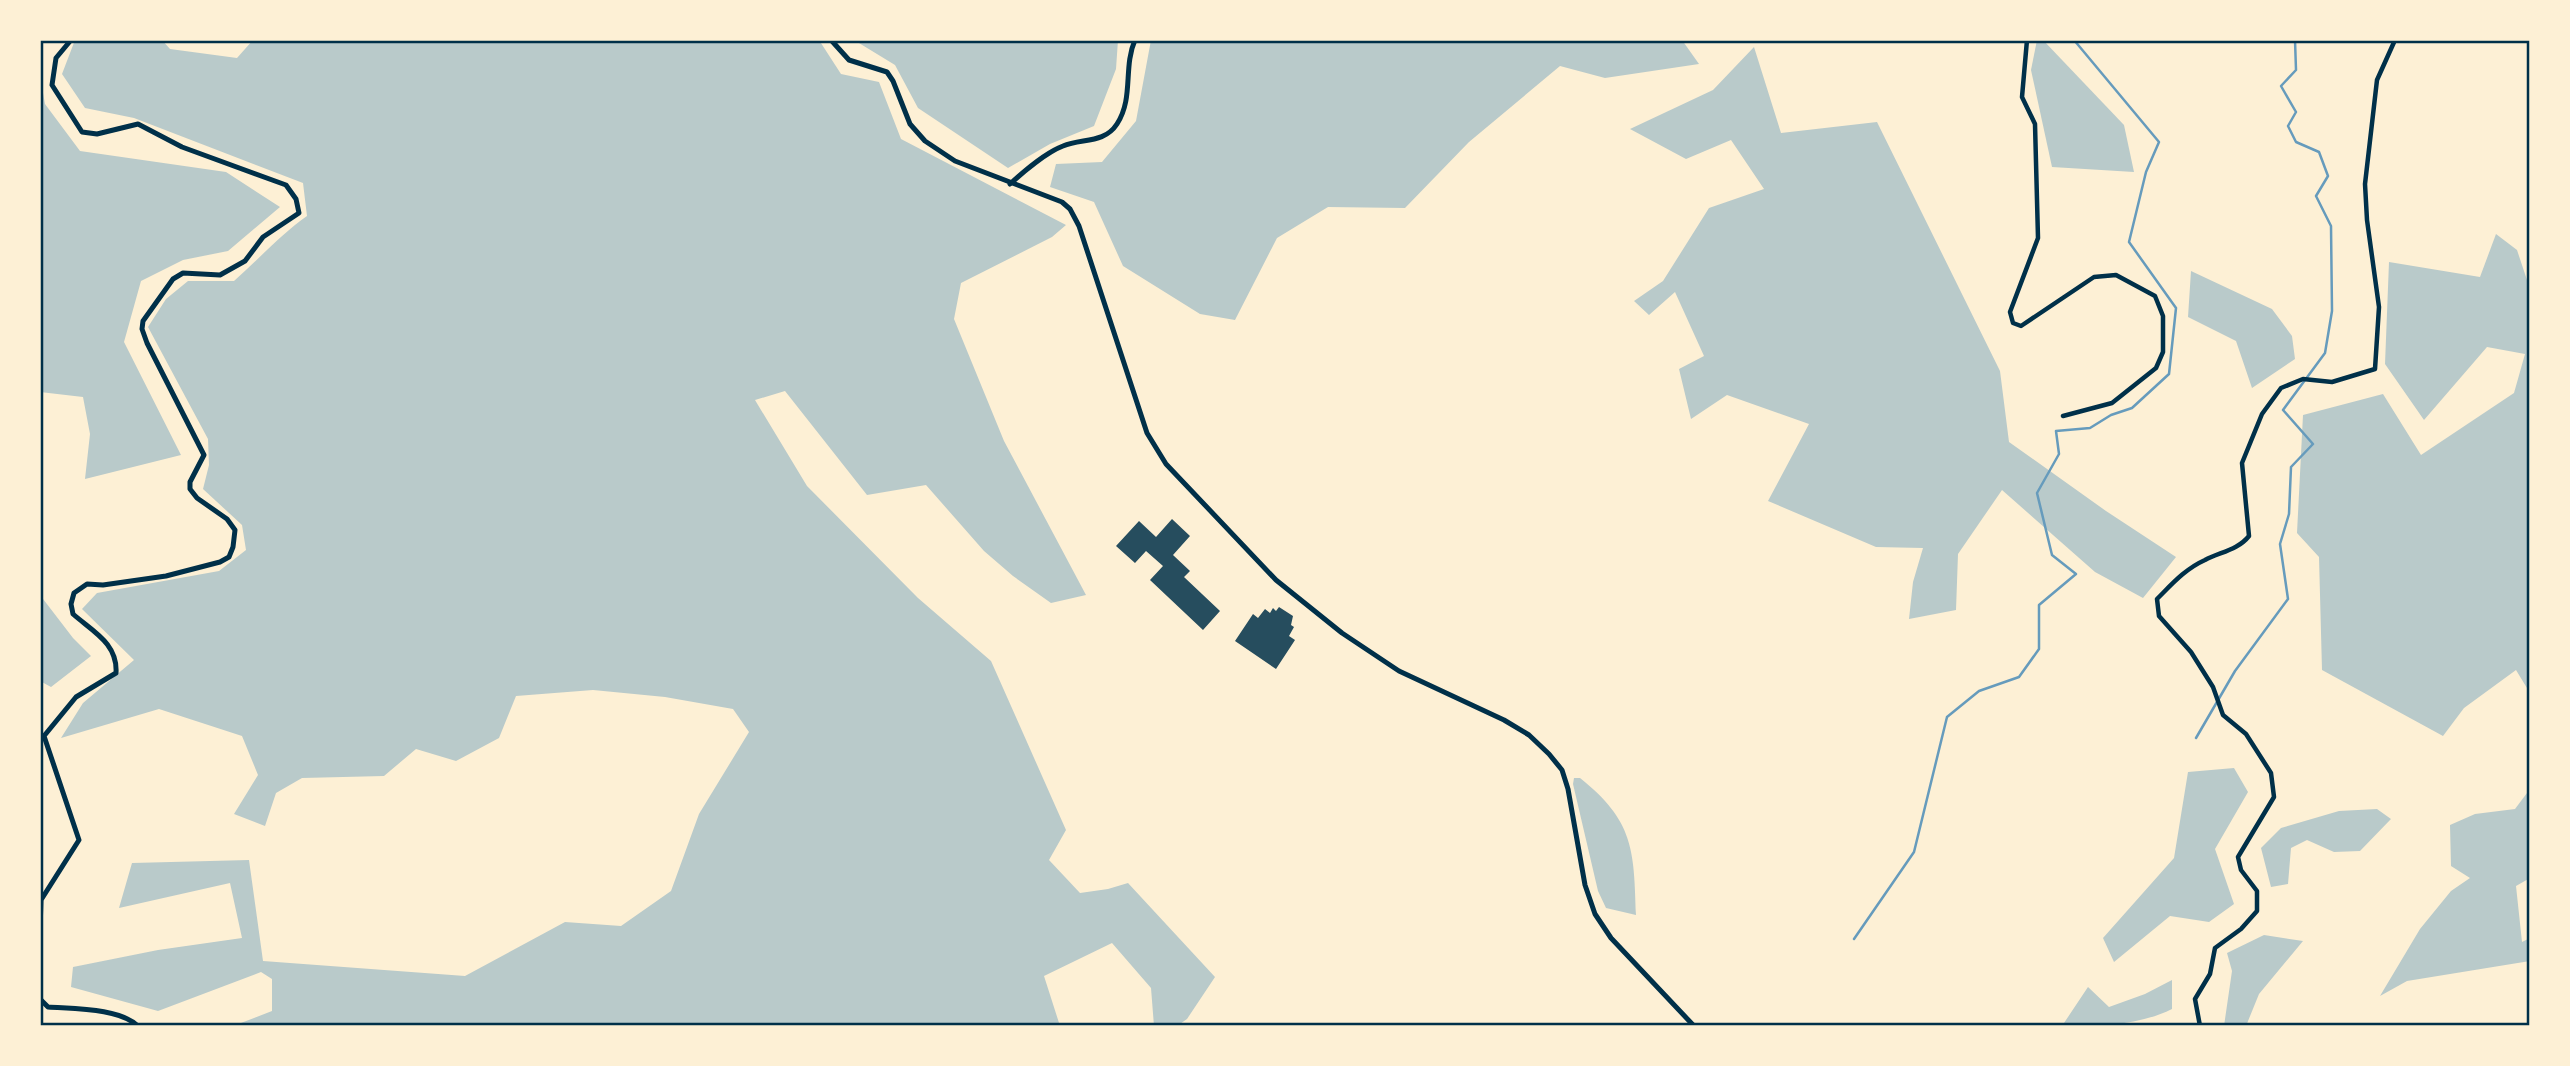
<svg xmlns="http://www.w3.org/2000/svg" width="2570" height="1066" viewBox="0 0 2570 1066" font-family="Ubuntu,sans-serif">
<rect width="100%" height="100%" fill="#fdf0d5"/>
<g fill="#b9caca">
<path d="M75 40H162L170 49 237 58 253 40H819L841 74 879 82 901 139 1066 225 1052 237 961 283 954 319 1004 441 1086 595 1051 603 1013 576 984 551 926 485 867 495 785 391 755 400 807 486 918 598 991 661 1066 830 1049 860 1080 893 1108 889 1128 883 1215 977 1187 1019 1177 1026H1154L1151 988 1112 943 1044 976 1060 1026H233L272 1011V979L261 972 158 1011 71 987 73 967 158 950 242 938 230 883 119 908 132 863 249 860 263 961 465 976 565 922 621 926 671 891 699 814 749 732 733 709 665 697 593 690 516 696 499 738 456 761 416 749 384 776 302 778 276 793 265 826 234 814 258 775 242 736 159 709 61 738 83 703 134 660 82 609 97 593 219 571 246 550 242 525 203 489 209 465 208 439 148 327 166 299 188 281H234C259 259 280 235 307 216L303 183 134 118 85 108 62 74Z"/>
<path d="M854 40H1118L1116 69 1094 126 1050 144 1008 168 918 108 895 65Z"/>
<path d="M1151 40H1682L1699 64 1605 78 1560 66 1469 142 1405 208 1328 207 1277 238 1235 320 1200 314 1123 266 1094 202 1050 187 1056 164 1102 162 1136 121Z"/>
<path d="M2037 40H2043L2124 125 2134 172 2052 167 2031 70Z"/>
<path d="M1754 47 1781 133 1877 122 2000 371 2009 442 2106 511 2176 557 2143 598 2095 572 2002 490 1958 554 1956 610 1909 619 1913 582 1923 548 1876 547 1768 501 1809 424 1727 395 1691 419 1679 369 1704 356 1675 292 1649 315 1634 301 1663 281 1709 208 1764 189 1731 140 1686 159 1630 129 1713 90Z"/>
<path d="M40 76 45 104 80 151 226 172 280 207 228 251 183 260 141 281 124 342 181 455 85 479 90 434 83 397 40 392Z"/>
<path d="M2496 234 2517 250 2530 289V693L2516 670 2464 708 2443 736 2322 670 2319 557 2297 533 2303 415 2383 394 2421 455 2514 393 2525 354 2487 347 2424 420 2385 364 2389 262 2480 277Z"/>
<path d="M2191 271 2272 309 2292 336 2295 359 2252 388 2236 341 2188 317Z"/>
<path d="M40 595 73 638 91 656 51 687 40 681Z"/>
<path d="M2234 768 2248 792 2215 849 2234 904 2209 922 2170 916 2114 962 2103 938 2174 858 2188 772Z"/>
<path d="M1574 778H1580C1634 821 1634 850 1636 915L1606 908 1598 891 1573 784Z"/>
<path d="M2530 789V878L2516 886 2522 942 2530 938V961L2407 981 2380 996 2420 929 2451 891 2470 878 2451 866 2450 825 2475 814 2515 809Z"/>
<path d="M2377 809 2391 819 2360 851 2334 852 2307 840 2291 848 2288 884 2271 887 2261 848 2281 828 2339 811Z"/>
<path d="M2264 935 2303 941 2259 994 2246 1026H2224L2232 971 2227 953Z"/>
<path d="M2172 980V1009C2140 1025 2102 1026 2067 1026L2064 1023 2088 987 2109 1007 2145 994Z"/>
</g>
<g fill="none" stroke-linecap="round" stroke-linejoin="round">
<g stroke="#669bbc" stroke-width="2.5">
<path d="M2196 738 2235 671 2288 599 2280 544 2289 514 2291 467 2313 444 2283 410 2325 353 2332 311 2331 226 2316 196 2328 176 2319 152 2296 142 2288 126 2296 112 2281 86 2296 70 2295 40"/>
<path d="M1854 939 1914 852 1947 717 1979 691 2019 677 2039 649V605L2076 574 2052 555 2037 493 2059 454 2056 431 2090 428 2111 415 2132 408 2169 374 2176 308 2129 242 2146 172 2159 142 2074 40"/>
</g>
</g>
<g fill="#264d5e">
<path d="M1172 519 1190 536 1173 555 1190 571 1184 577 1220 611 1203 630 1150 580 1163 566 1146 551 1135 563 1116 546 1139 521 1156 537Z"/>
<path d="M1279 607 1293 616 1291 625 1294 627 1289 636 1295 640 1276 669 1235 641 1253 614 1258 618 1265 609 1270 613 1273 608 1276 611Z"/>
</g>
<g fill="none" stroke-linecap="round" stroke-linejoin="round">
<g stroke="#003049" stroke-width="4.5">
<path d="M2027 40 2022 97 2035 124 2038 238 2010 312 2013 323 2021 326 2094 277 2116 275 2155 296 2163 316V352L2156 368 2112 403 2063 416"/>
<path d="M2200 1026 2195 999 2210 974 2215 948 2241 929 2257 911V891L2241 870 2238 857 2274 797 2271 773 2246 734 2223 715 2213 687 2191 652 2159 616 2157 599C2172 584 2185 569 2205 560 2220 552 2238 550 2249 536L2242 463 2262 414 2281 388 2303 379 2332 382 2375 369 2379 307 2367 220 2365 184 2377 80 2395 40"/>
</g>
<g stroke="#003049" stroke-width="5">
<path d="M831 40 849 60 887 72 893 81 910 124 925 141 955 161 1062 202 1070 209 1079 226 1147 433 1166 464 1276 580 1342 633 1399 671 1504 720 1529 735 1549 754 1562 770 1568 789 1585 885 1595 914 1611 938 1694 1026"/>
<path d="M1010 184C1023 172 1047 152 1063 146 1082 138 1104 144 1117 124 1134 98 1123 67 1135 40"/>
<path d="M40 931 41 900 79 840 44 736 76 697 116 673C118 643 92 631 73 614L71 604 74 593 87 584 103 585 166 576 220 562 229 557 233 547 235 530 227 519 197 498 190 489V482L204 455 147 343 142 329 143 321 173 279 183 273 220 275 245 261 263 237 299 213 296 199 286 185 182 147 138 124 97 134 82 132 52 85 56 58 71 40"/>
<path d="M40 999 48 1007C74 1009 119 1008 138 1026"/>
</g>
</g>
<rect width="2570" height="1066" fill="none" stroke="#fdf0d5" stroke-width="84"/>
<rect x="42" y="42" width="2486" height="982" fill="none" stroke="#003049" stroke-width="2.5"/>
</svg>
